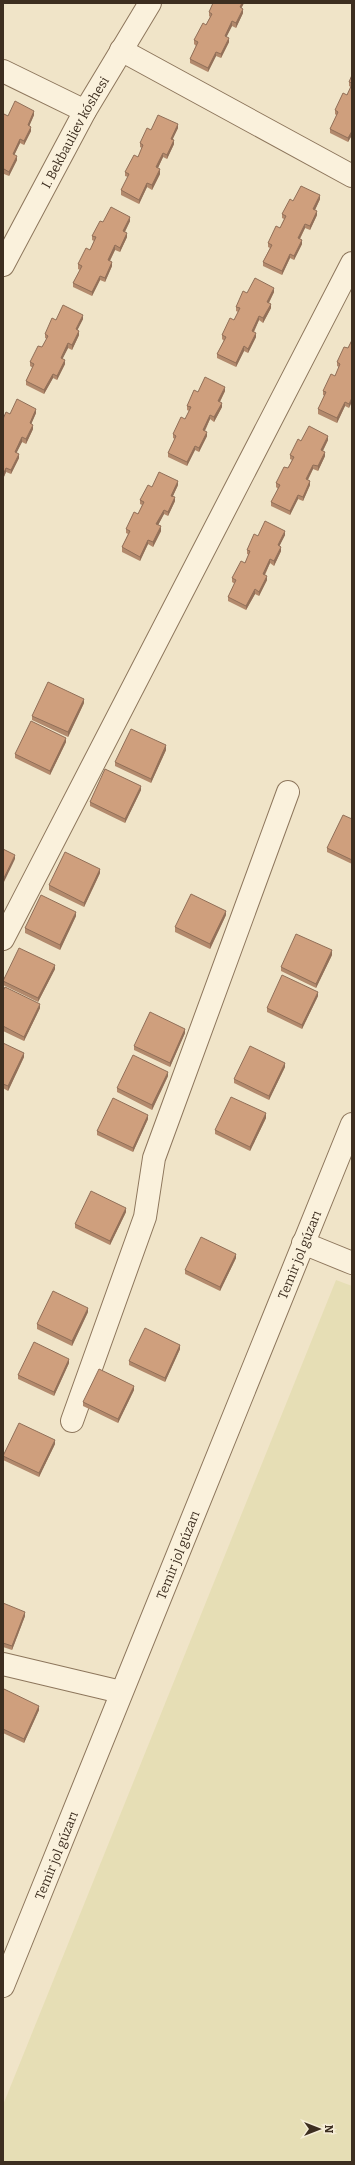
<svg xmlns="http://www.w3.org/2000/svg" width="355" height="2165" viewBox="0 0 355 2165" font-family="Bitter,serif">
<rect width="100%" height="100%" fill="#f0e4c8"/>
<path fill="#e6deb5" d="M336 1280 352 1286V2162H3V2105Z"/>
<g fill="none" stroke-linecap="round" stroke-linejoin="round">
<defs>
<g id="minor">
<path d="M121 50 352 176"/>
<path d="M3 71 85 111"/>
<path id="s1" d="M3 265 85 111 150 3"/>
<path d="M3 939 352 263"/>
<path d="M303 1243 352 1263"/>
<path d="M72 1421 145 1217 154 1158 288 792"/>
<path d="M3 1664 121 1692"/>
<path id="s2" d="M3 1986 352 1124"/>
</g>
</defs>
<use href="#minor" stroke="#8d765c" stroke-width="24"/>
<use href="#minor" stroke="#faf1dc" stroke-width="22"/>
</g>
<g fill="#b2896c">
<path d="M244 3 241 8 243 13 236 28 232 26 226 37 229 42 221 58 216 56 208 72 190 63V59L196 46 194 44V40L206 25 210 17 209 16V12Z"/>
<path d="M352 75V135L348 142 330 133V129L337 116 335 114V110L347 95 351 87 349 86V82Z"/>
<path d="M34 115 29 126 31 131 24 145 20 143 14 155 17 160 9 176 4 174 3 176 8 116Z"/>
<path d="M178 128 172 139 174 144 167 159 163 157 158 168 160 174 152 190 147 187 139 204 121 195V190L128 177 125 176V172L138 157 142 148 140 147V143L151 130Z"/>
<path d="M320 199 315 210 317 215 310 230 305 228 300 239 302 244 294 260 290 258 282 275 263 266V262L270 248 268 247V243L280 228 284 219 282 218V214L293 201Z"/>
<path d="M130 221 125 232 127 237 120 252 115 250 110 261 112 266 105 282 100 280 92 296 73 287V283L80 270 78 269V264L90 250 94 241 92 240V236L103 222Z"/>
<path d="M274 292 269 303 271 308 263 323 259 320 254 332 256 337 248 353 244 351 236 367 217 358V354L224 341 222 339V335L234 320 238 312 236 311V307L247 293Z"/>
<path d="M83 319 77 330 79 335 72 350 68 348 62 359 65 364 57 380 53 378 44 394 26 385V381L33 368 30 366V362L42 347 47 339 45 338V334L56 320Z"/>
<path d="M352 340 349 408 345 406 337 423 318 414V409L325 396 323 395V391L335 376 339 367 337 366V362L348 348Z"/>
<path d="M225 391 220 402 222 407 214 422 210 419 205 431 207 436 199 452 195 450 187 466 168 457V453L175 439 173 438V434L185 419 189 411 187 410V406L198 392Z"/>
<path d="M36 413 31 424 33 429 26 444 22 442 16 453 19 458 11 474 6 472 3 479 10 414Z"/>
<path d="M328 440 323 451 325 456 318 471 313 469 308 480 310 485 303 501 298 499 290 515 271 506V502L278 489 276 487V483L288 468 292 460 290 459V455L301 441Z"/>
<path d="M178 485 173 496 175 501 168 516 164 514 158 525 161 531 153 547 148 544 140 561 122 552V547L128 534 126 533V529L138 514 142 505 140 504V500Z"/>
<path d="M285 535 279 546 281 551 274 566 270 563 265 575 267 580 259 596 255 594 246 610 228 601V597L235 584 232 582V578L245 563 249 555 247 554V550L258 536Z"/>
<path d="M84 703 68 737 32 720V716Z"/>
<path d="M66 742 50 775 15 758V754Z"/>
<path d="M166 750 151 783 115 766V762Z"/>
<path d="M141 790 125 823 90 806V802Z"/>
<path d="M352 819V864L327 852V848Z"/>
<path d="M100 873 84 907 49 890V885Z"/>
<path d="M226 915 210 949 175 932V927Z"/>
<path d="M76 916 60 950 25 933V928Z"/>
<path d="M332 955 316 988 281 971V967Z"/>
<path d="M55 969 38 1002 3 985V981Z"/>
<path d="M3 991 40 1008 24 1041 3 1031Z"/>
<path d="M318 996 302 1029 267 1012V1008Z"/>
<path d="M185 1033 170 1067 134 1050V1046Z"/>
<path d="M3 1043 24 1057 8 1091 3 1088Z"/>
<path d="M285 1067 269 1100 234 1083V1079Z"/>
<path d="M168 1076 152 1110 117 1092V1088Z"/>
<path d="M266 1118 250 1151 215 1134V1130Z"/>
<path d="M148 1119 133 1152 97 1135V1131Z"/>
<path d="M126 1212 110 1245 75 1228V1224Z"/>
<path d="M236 1258 220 1291 185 1274V1270Z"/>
<path d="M88 1312 72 1346 37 1329V1324Z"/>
<path d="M180 1349 165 1382 129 1365V1361Z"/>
<path d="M69 1363 54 1396 18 1379V1375Z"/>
<path d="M134 1390 118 1423 83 1406V1402Z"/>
<path d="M55 1444 39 1477 3 1460V1456Z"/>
<path d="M3 1603 25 1616 12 1650 3 1647Z"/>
<path d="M3 1691 39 1710 24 1743 3 1733Z"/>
</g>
<g fill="#916f58">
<path d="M242 3H244L240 11V7Z"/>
<path d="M243 9V13L236 28V23Z"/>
<path d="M232 21V26L225 40V36Z"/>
<path d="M229 38V42L221 58V54Z"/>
<path d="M216 52V56L208 72V68Z"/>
<path d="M34 111V115L28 129V125Z"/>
<path d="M178 124V128L171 143V139Z"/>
<path d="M31 127V131L24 145V141Z"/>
<path d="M352 131V135L348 142V138Z"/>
<path d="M20 139V143L13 158V154Z"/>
<path d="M174 140V144L167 159V155Z"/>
<path d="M163 153V157L156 172V167Z"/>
<path d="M17 156V160L9 176V172Z"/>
<path d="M160 169V174L152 190V185Z"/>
<path d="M147 183V187L139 204V200Z"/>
<path d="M320 195V199L313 214V209Z"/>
<path d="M317 211V215L310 230V226Z"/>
<path d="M130 217V221L123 235V231Z"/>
<path d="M305 224V228L298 242V238Z"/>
<path d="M127 233V237L120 252V248Z"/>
<path d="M302 240V244L294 260V256Z"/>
<path d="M115 245V250L108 264V260Z"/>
<path d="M290 254V258L282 275V271Z"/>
<path d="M112 262V266L105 282V278Z"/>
<path d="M100 276V280L92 296V292Z"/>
<path d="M274 288V292L267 306V302Z"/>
<path d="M271 304V308L263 323V318Z"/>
<path d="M83 315V319L76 333V329Z"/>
<path d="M259 316V320L252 335V331Z"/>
<path d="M79 331V335L72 350V345Z"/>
<path d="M256 333V337L248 353V349Z"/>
<path d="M68 343V348L61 362V358Z"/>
<path d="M244 346V351L236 367V363Z"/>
<path d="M65 360V364L57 380V376Z"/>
<path d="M53 374V378L44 394V390Z"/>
<path d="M225 387V391L218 405V401Z"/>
<path d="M352 398V402L349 408V404Z"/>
<path d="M345 402V406L337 423V418Z"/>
<path d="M222 403V407L214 422V417Z"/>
<path d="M36 409V413L30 427V423Z"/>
<path d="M210 415V419L203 434V430Z"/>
<path d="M33 425V429L26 444V439Z"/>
<path d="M207 432V436L199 452V448Z"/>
<path d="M328 436V440L321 454V450Z"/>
<path d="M22 437V442L15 456V452Z"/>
<path d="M195 446V450L187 466V462Z"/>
<path d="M325 452V456L318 471V466Z"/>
<path d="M19 454V458L11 474V470Z"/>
<path d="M313 465V469L306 483V479Z"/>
<path d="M6 468V472L3 479V475Z"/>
<path d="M178 481V485L171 500V496Z"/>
<path d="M310 481V485L303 501V497Z"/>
<path d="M298 495V499L290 515V511Z"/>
<path d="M175 497V501L168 516V512Z"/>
<path d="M164 510V514L156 529V524Z"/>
<path d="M161 526V531L153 547V542Z"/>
<path d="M285 531V535L278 549V545Z"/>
<path d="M148 540V544L140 561V557Z"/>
<path d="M281 547V551L274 566V561Z"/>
<path d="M270 559V563L263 578V574Z"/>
<path d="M267 576V580L259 596V592Z"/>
<path d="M255 589V594L246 610V606Z"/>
<path d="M84 699V703L68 737V732Z"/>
<path d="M66 738V742L50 775V771Z"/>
<path d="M166 745V750L151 783V779Z"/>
<path d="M141 786V790L125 823V819Z"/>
<path d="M15 855V859L3 884V880Z"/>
<path d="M100 869V873L84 907V903Z"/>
<path d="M226 911V915L210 949V944Z"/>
<path d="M76 912V916L60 950V945Z"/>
<path d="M332 950V955L316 988V984Z"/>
<path d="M55 965V969L38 1002V998Z"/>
<path d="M318 992V996L302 1029V1025Z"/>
<path d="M40 1004V1008L24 1041V1037Z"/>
<path d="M185 1029V1033L170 1067V1063Z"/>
<path d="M24 1053V1057L8 1091V1086Z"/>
<path d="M285 1063V1067L269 1100V1096Z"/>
<path d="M168 1072V1076L152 1110V1105Z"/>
<path d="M266 1113V1118L250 1151V1147Z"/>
<path d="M148 1115V1119L133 1152V1148Z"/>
<path d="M126 1208V1212L110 1245V1241Z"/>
<path d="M236 1254V1258L220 1291V1287Z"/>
<path d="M88 1308V1312L72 1346V1341Z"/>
<path d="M180 1345V1349L165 1382V1378Z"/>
<path d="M69 1359V1363L54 1396V1392Z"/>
<path d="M134 1386V1390L118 1423V1419Z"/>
<path d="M55 1440V1444L39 1477V1473Z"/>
<path d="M25 1612V1616L12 1650V1646Z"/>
<path d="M39 1706V1710L24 1743V1739Z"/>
</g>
<g fill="#cf9f7d" stroke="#916f58">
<path d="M213 3H242L240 7 243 9 236 23 232 21 225 36 229 38 221 54 216 52 208 68 190 59 198 42 194 40 203 23 206 25 212 14 209 12Z"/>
<path d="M352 75V83L349 82Z"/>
<path d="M352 84V131L348 138 330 129 338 112 335 110 343 93 347 95Z"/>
<path d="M15 101 34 111 28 125 31 127 24 141 20 139 13 154 17 156 9 172 4 169 3 172V116L4 114 8 116Z"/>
<path d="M158 115 178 124 171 139 174 140 167 155 163 153 156 167 160 169 152 185 147 183 139 200 121 190 129 174 125 172 134 155 138 157 143 145 140 143 147 128 151 130Z"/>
<path d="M301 186 320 195 313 209 317 211 310 226 305 224 298 238 302 240 294 256 290 254 282 271 263 262 272 245 268 243 276 226 280 228 286 216 282 214 290 199 293 201Z"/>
<path d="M111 207 130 217 123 231 127 233 120 248 115 245 108 260 112 262 105 278 100 276 92 292 73 283 82 266 78 264 86 248 90 250 96 237 92 236 100 221 103 222Z"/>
<path d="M255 278 274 288 267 302 271 304 263 318 259 316 252 331 256 333 248 349 244 346 236 363 217 354 226 337 222 335 230 318 234 320 240 308 236 307 243 291 247 293Z"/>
<path d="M63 305 83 315 76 329 79 331 72 345 68 343 61 358 65 360 57 376 53 374 44 390 26 381 34 364 30 362 38 346 42 347 48 336 45 334 52 318 56 320Z"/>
<path d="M352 340V398L349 404 345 402 337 418 318 409 326 392 323 391 331 374 335 376 340 364 337 362 344 347 348 348Z"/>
<path d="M205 377 225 387 218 401 222 403 214 417 210 415 203 430 207 432 199 448 195 446 187 462 168 453 176 436 173 434 181 417 185 419 191 407 187 406 194 390 198 392Z"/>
<path d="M17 399 36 409 30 423 33 425 26 439 22 437 15 452 19 454 11 470 6 468 3 475V419L6 412 10 414Z"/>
<path d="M309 426 328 436 321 450 325 452 318 466 313 465 306 479 310 481 303 497 298 495 290 511 271 502 280 485 276 483 284 467 288 468 294 457 290 455 298 439 301 441Z"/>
<path d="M159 472 178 481 171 496 175 497 168 512 164 510 156 524 161 526 153 542 148 540 140 557 122 547 130 531 126 529 134 512 138 514 144 502 140 500 148 485 152 487Z"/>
<path d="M265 521 285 531 278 545 281 547 274 561 270 559 263 574 267 576 259 592 255 589 246 606 228 597 236 580 232 578 241 561 245 563 250 551 247 550 254 534 258 536Z"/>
<path d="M48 682 84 699 68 732 32 716Z"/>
<path d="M31 721 66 738 50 771 15 754Z"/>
<path d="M131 729 166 745 151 779 115 762Z"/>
<path d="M105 769 141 786 125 819 90 802Z"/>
<path d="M343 815 352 819V860L327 848Z"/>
<path d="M3 849 15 855 3 880Z"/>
<path d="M65 852 100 869 84 903 49 885Z"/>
<path d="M191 894 226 911 210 944 175 927Z"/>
<path d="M41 895 76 912 60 945 25 928Z"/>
<path d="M296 934 332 950 316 984 281 967Z"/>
<path d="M19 948 55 965 38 998 3 981Z"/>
<path d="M282 975 318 992 302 1025 267 1008Z"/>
<path d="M5 987 40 1004 24 1037 3 1026V991Z"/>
<path d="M150 1012 185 1029 170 1063 134 1046Z"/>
<path d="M3 1043 24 1053 8 1086 3 1084Z"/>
<path d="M250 1046 285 1063 269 1096 234 1079Z"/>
<path d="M133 1055 168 1072 152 1105 117 1088Z"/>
<path d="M231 1097 266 1113 250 1147 215 1130Z"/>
<path d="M113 1098 148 1115 133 1148 97 1131Z"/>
<path d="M91 1191 126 1208 110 1241 75 1224Z"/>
<path d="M201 1237 236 1254 220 1287 185 1270Z"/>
<path d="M53 1291 88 1308 72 1341 37 1324Z"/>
<path d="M145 1328 180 1345 165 1378 129 1361Z"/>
<path d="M34 1342 69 1359 54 1392 18 1375Z"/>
<path d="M99 1369 134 1386 118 1419 83 1402Z"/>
<path d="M19 1423 55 1440 39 1473 3 1456Z"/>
<path d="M3 1603 25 1612 12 1646 3 1643Z"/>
<path d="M4 1689 39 1706 24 1739 3 1729V1691Z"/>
</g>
<g text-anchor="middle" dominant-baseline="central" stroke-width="3" stroke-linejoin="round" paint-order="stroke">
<g font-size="13" fill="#3d2e20" stroke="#f7eed8">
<text stroke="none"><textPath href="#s1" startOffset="151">I. Bekbauliev kóshesi</textPath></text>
<text stroke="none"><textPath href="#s2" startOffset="789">Temir jol gúzarı</textPath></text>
<text stroke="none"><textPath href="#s2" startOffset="465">Temir jol gúzarı</textPath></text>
<text stroke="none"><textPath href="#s2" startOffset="141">Temir jol gúzarı</textPath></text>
</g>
</g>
<rect width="355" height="2165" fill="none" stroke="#3d2e20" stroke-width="8"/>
<g transform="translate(319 2129) rotate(90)" stroke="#f7eed8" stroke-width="3" paint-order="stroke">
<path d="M0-3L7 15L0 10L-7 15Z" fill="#3d2e20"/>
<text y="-6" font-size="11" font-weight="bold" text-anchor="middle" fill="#3d2e20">N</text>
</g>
</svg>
